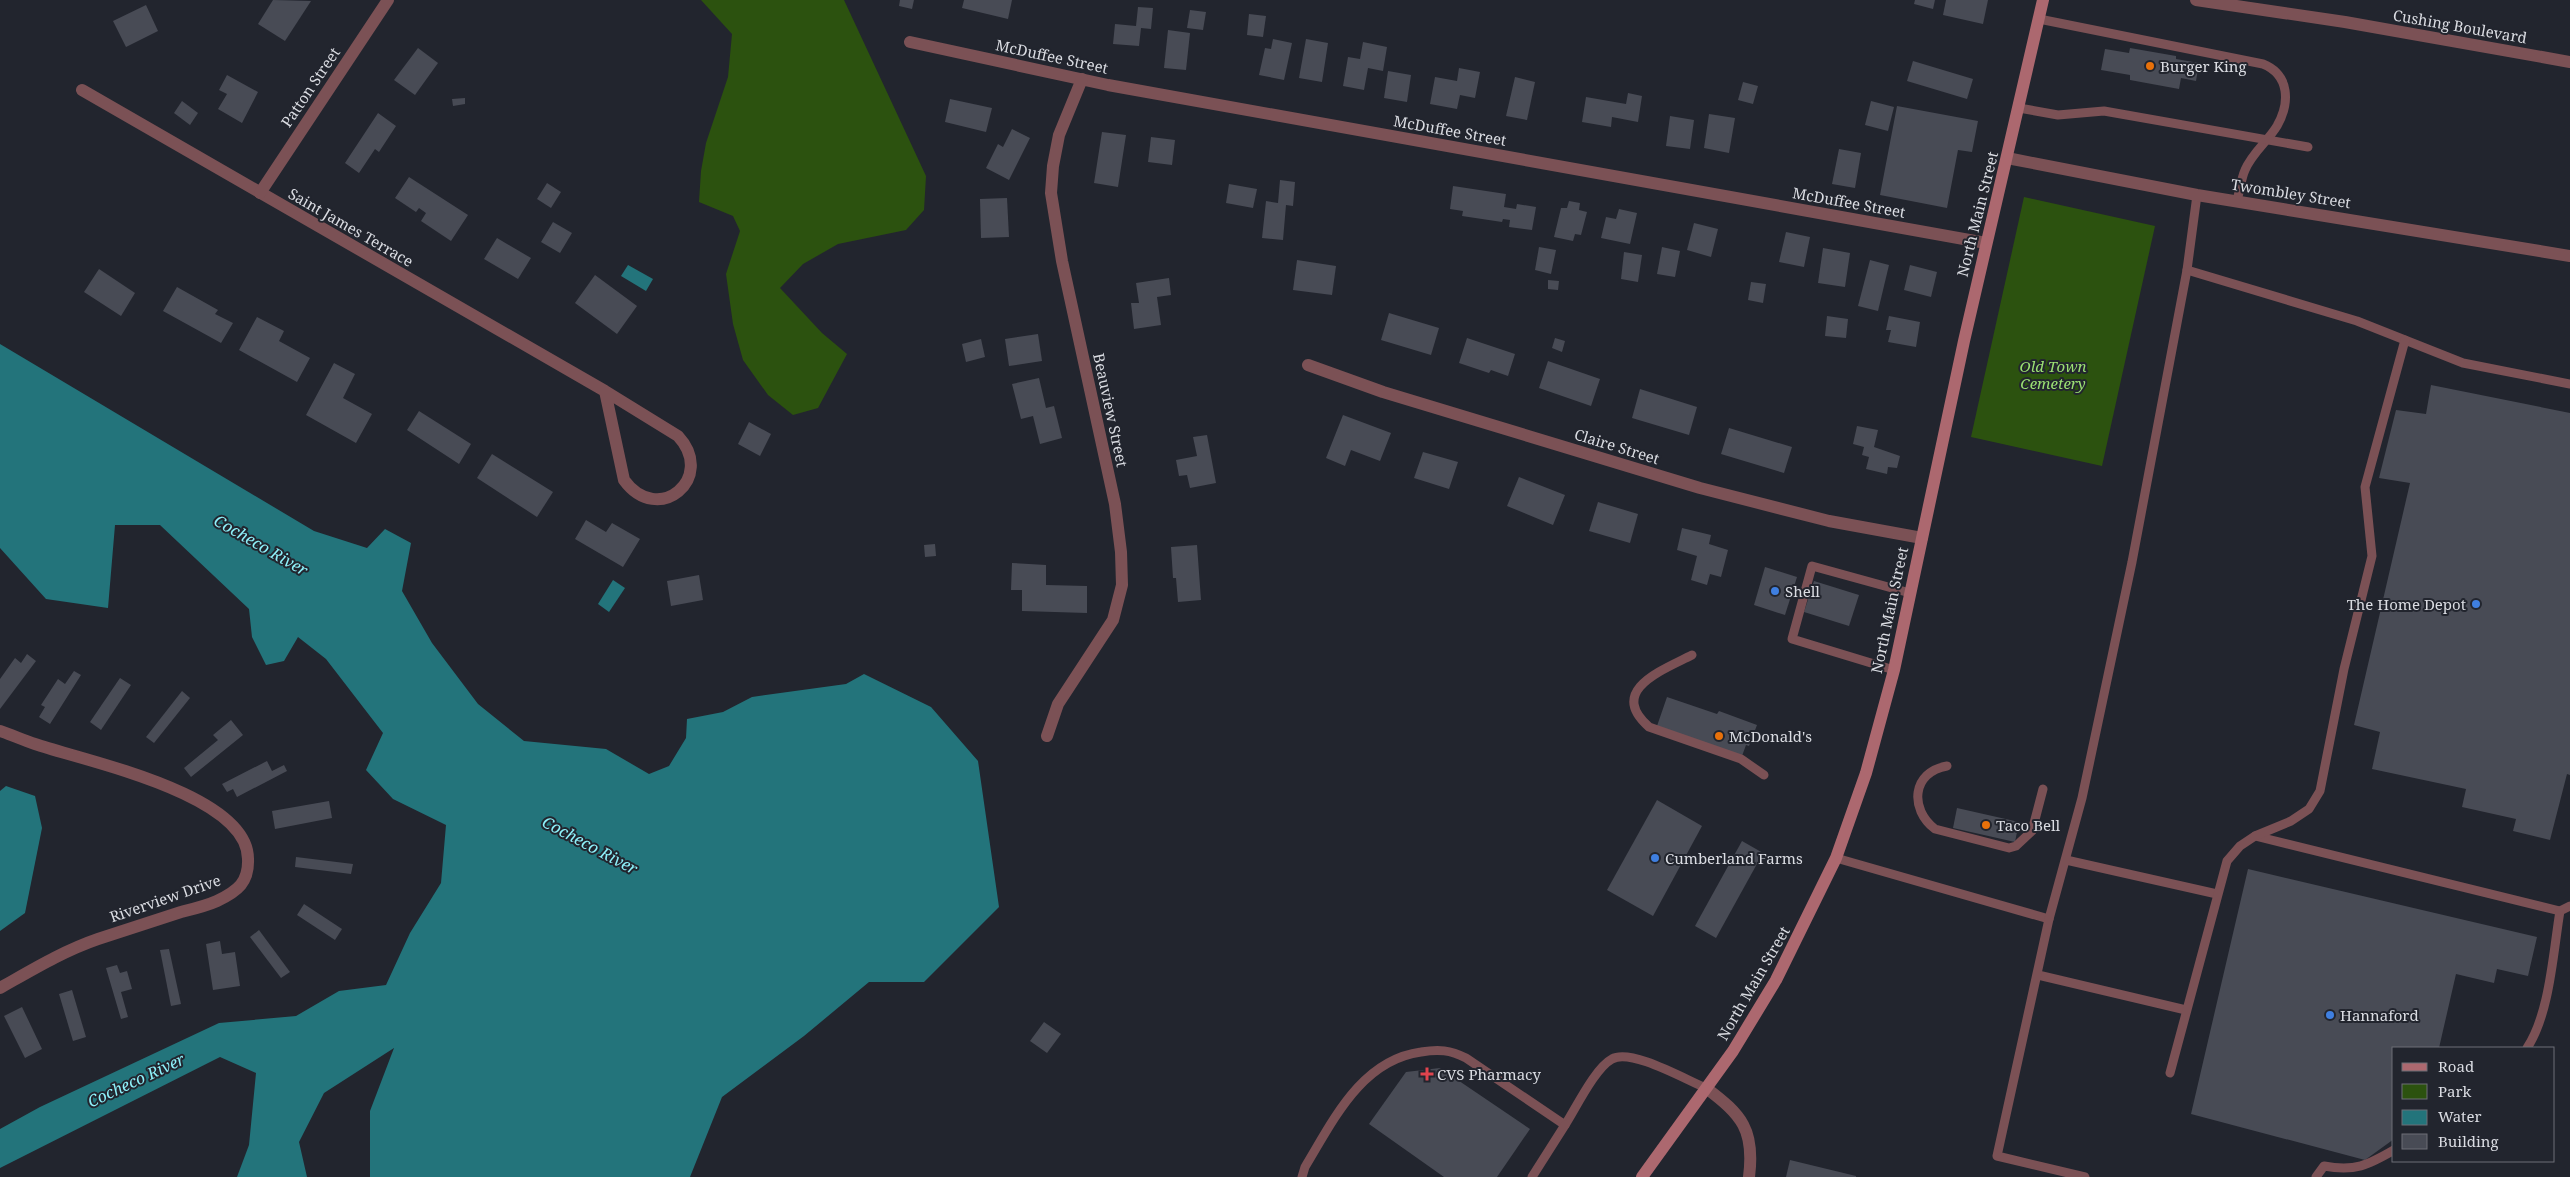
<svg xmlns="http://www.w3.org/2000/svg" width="2570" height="1177" viewBox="0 0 2570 1177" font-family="'Noto Serif',serif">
<rect width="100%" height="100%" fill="#22252e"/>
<g fill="#2c520f">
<path d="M701 0H844L926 176 924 210 906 230 838 244 803 264 780 288 822 333 847 354 818 408 793 415 768 395 743 360 733 324 726 274 740 231 733 216 699 202 701 171 706 143 728 77 732 34Z"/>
<path d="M2024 197 2155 226 2102 466 1971 437Z"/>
</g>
<g fill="#23747b">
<path d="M628 265 653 279 646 291 621 276Z"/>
<path d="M0 344 314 531 367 548 385 529 411 543 402 591 432 643 478 704 524 741 606 749 649 774 669 766 686 738 687 719 723 712 752 697 846 684 864 674 931 707 978 761 999 907 924 982H869L804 1036 722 1097 690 1177H370V1111L394 1048 324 1093 299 1142 307 1177H237L249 1145 256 1073 220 1057 0 1168V1129L40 1107 219 1023 296 1016 339 991 386 985 410 933 441 883 446 825 393 799 366 770 383 733 326 659 298 637 284 661 266 665 252 637 249 609 160 525H115L108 608 46 599 0 548Z"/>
<path d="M613 580 625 588 609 612 598 604Z"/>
<path d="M6 786 35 796 42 828 25 913 0 931V791Z"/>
</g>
<g fill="#484b55">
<path d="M273 0 311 1 285 41 258 24Z"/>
<path d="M900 0H914L912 9 899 6Z"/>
<path d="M964 0H1012L1008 19 962 8Z"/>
<path d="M1915 0H1935L1933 9 1914 4Z"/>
<path d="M1946 0H1988L1983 24 1943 15Z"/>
<path d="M146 5 158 31 126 47 113 21Z"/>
<path d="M1138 7 1153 8 1151 29 1141 28 1139 46 1113 44 1115 24 1136 26Z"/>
<path d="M1190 10 1206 12 1203 30 1187 28Z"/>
<path d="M1249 14 1266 16 1263 37 1247 35Z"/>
<path d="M1168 30 1190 33 1186 70 1164 68Z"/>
<path d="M1273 39 1292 43 1284 80 1259 75 1265 48 1271 49Z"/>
<path d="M1306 39 1328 43 1322 82 1299 78Z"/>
<path d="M1363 42 1387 47 1383 71 1368 68 1364 90 1343 86 1348 57 1360 59Z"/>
<path d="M418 48 438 63 415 95 394 80Z"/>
<path d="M2130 48 2176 56V59L2199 63 2196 81 2181 78 2179 89 2130 80V75L2101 70 2105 49 2129 53Z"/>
<path d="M1913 61 1973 79 1967 99 1907 81Z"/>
<path d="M1459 68 1480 72 1475 98 1460 95 1457 109 1430 104 1435 77 1457 81Z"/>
<path d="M1388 71 1411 75 1407 102 1384 98Z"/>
<path d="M227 75 258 92 242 123 218 109 227 94 219 90Z"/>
<path d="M1515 77 1535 82 1527 120 1506 116Z"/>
<path d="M1743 82 1758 86 1753 104 1738 100Z"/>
<path d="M1628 93 1642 96 1638 122 1612 117 1611 127 1582 122 1586 97 1626 104Z"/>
<path d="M465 98V104L453 106 452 99Z"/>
<path d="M950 99 992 108 986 132 945 122Z"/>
<path d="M182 101 198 113 190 125 174 113Z"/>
<path d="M1871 101 1894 107 1888 131 1865 125Z"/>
<path d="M1897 106 1978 121 1972 152 1958 150 1947 208 1880 195Z"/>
<path d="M378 113 396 126 379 152 375 149 359 173 345 163Z"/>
<path d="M1709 114 1735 118 1729 153 1704 148Z"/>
<path d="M1670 116 1694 120 1690 149 1666 146Z"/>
<path d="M1012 129 1030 138 1009 180 986 168 998 144 1003 147Z"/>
<path d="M1102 132 1126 135 1118 187 1094 183Z"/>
<path d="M1151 137 1175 140 1172 165 1148 162Z"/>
<path d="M1839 149 1861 153 1855 188 1832 184Z"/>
<path d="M409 177 468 215 451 241 421 221 426 213 419 208 416 212 395 198Z"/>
<path d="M1280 180 1295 182 1293 206 1286 205 1283 240 1262 238 1266 201 1278 203Z"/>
<path d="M547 183 561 192 551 208 537 199Z"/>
<path d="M1229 184 1257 189 1253 208 1226 203Z"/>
<path d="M1453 186 1506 194 1504 207 1516 209 1517 204 1536 207 1532 230 1509 227 1510 220 1503 219 1502 222 1462 216 1463 211 1450 209Z"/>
<path d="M1007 198 1009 237 981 238 980 199Z"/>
<path d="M1569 201 1580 203 1579 210 1587 212 1581 235 1575 234 1573 241 1554 237 1561 208H1567Z"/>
<path d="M1619 209 1637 213 1630 244 1601 238 1606 217 1616 219Z"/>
<path d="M553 222 572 233 560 253 541 242Z"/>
<path d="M1694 223 1718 229 1711 257 1687 250Z"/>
<path d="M1786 232 1810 237 1804 267 1779 262Z"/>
<path d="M497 238 531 258 518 279 484 259Z"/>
<path d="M1539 247 1556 250 1551 274 1535 270Z"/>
<path d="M1662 247 1680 251 1675 277 1657 274Z"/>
<path d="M1823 248 1850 253 1845 287 1818 283Z"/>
<path d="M1624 252 1642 255 1638 282 1621 279Z"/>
<path d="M1297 260 1336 266 1332 295 1293 290Z"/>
<path d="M1870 260 1889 265 1878 311 1858 306Z"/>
<path d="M1910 265 1937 272 1931 297 1904 290Z"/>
<path d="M99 269 135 293 121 316 84 292Z"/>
<path d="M595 275 637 306 617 334 575 303Z"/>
<path d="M1169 278 1171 295 1157 297 1161 325 1134 329 1131 303H1139L1136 283Z"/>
<path d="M1548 280 1559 281 1558 290 1548 289Z"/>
<path d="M1751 282 1766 284 1763 303 1748 300Z"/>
<path d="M177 287 218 310 215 314 233 323 221 343 163 311Z"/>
<path d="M1389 313 1439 328 1431 355 1381 340Z"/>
<path d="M1827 316 1848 319 1846 338 1825 336Z"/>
<path d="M1889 316 1920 322 1916 347 1888 342 1891 330H1886Z"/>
<path d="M257 317 284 331 279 341 310 358 297 382 239 350Z"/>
<path d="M1038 334 1042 361 1009 366 1005 339Z"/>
<path d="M1467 338 1515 354 1508 376 1491 370 1489 373 1459 363Z"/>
<path d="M1555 338 1565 341 1562 352 1552 348Z"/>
<path d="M981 339 985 357 966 362 962 344Z"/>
<path d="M1548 361 1600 379 1591 406 1539 388Z"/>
<path d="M334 363 355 374 343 398 372 414 356 443 306 415Z"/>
<path d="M1039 378 1046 408 1054 406 1062 438 1040 444 1033 416 1021 419 1012 384Z"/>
<path d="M2431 385 2570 413V775L2567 774 2550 840 2513 831 2516 819 2462 807 2466 789 2372 769 2380 732 2354 725 2410 483 2379 478 2396 410 2426 414Z"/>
<path d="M1640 389 1697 407 1689 435 1632 418Z"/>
<path d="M419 411 471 444 459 464 407 430Z"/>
<path d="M1343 415 1391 433 1380 461 1351 450 1345 466 1326 458Z"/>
<path d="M749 422 771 434 760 456 738 444Z"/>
<path d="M1857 426 1878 430 1874 447 1900 456 1897 468 1888 467 1887 474 1866 469 1869 457 1862 455 1864 447 1853 444Z"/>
<path d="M1729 428 1792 447 1784 473 1721 454Z"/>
<path d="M1207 435 1216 483 1190 488 1187 475 1179 476 1176 460 1197 456 1193 437Z"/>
<path d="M1423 452 1458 462 1449 489 1414 478Z"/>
<path d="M492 454 553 492 537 517 477 478Z"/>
<path d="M1519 477 1565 495 1553 525 1507 506Z"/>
<path d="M1598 502 1638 514 1630 543 1589 531Z"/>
<path d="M586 520 606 532 612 523 640 539 623 567 575 539Z"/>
<path d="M1682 528 1711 535 1709 544 1728 550 1721 577 1710 574 1707 585 1691 580 1697 556 1677 550Z"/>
<path d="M935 544 936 556 925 557 924 545Z"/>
<path d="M1197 545 1201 600 1178 602 1176 578H1173L1171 547Z"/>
<path d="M1012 563 1046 565V585L1087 586V613L1022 611V590H1011Z"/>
<path d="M1765 567 1797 577 1785 615 1754 605Z"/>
<path d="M699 575 703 600 671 606 667 581Z"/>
<path d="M1814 581 1859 595 1849 626 1804 612Z"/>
<path d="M27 654 36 661 0 709V679L15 658 21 663Z"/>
<path d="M74 671 81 675 50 724 39 717 45 707 41 705 58 679 65 684Z"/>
<path d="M120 678 131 685 101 730 90 722Z"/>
<path d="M182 691 190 698 154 743 146 737Z"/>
<path d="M1667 697 1717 714 1719 711 1757 725 1749 746 1746 745 1742 756 1657 726Z"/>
<path d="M231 720 243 735 191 777 184 768 218 740 213 735Z"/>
<path d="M267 761 272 771 284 765 287 771 237 797 233 789 227 792 222 784Z"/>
<path d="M1657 800 1702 826 1653 916 1607 890Z"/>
<path d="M329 801 332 818 275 829 272 811Z"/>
<path d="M1957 808 2019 822 2015 842 1953 828Z"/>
<path d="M1742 841 1763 853 1716 938 1695 926Z"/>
<path d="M296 857 353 864 351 874 295 867Z"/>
<path d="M2248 869 2537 937 2528 976 2497 969 2494 983 2456 974 2439 1048H2394V1139L2365 1160 2191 1114Z"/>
<path d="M304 904 342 929 335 940 297 915Z"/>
<path d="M259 930 290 972 281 978 250 937Z"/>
<path d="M220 941 222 954 235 952 240 986 213 990 206 944Z"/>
<path d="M169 949 181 1004 171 1006 160 950Z"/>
<path d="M117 965 120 973 127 971 132 989 121 992 128 1017 121 1019 106 968Z"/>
<path d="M72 990 86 1037 73 1041 59 994Z"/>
<path d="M22 1007 42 1049 25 1058 4 1016Z"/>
<path d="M1044 1022 1061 1034 1047 1053 1030 1041Z"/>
<path d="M1440 1068 1530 1129 1497 1177H1444L1369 1124 1406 1072Z"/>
<path d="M1790 1160 1856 1176V1177H1786Z"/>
</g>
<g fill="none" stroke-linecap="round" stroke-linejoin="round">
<g stroke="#7b5155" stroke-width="9">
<path d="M2039 19 2263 64C2290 75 2290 103 2277 126 2268 141 2252 153 2245 170 2241 179 2240 191 2237 200"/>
<path d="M2019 108 2058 115 2104 111 2308 147"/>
<path d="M2187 270 2357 321 2463 363 2570 384"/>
<path d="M1692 655C1663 670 1607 690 1649 727L1741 759 1764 775"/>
<path d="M1894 670 1792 639 1812 566 1910 593"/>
<path d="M1947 766C1912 772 1909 809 1935 829L2009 848 2016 846 2032 831 2043 789"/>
<path d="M2255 836 2560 911"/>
<path d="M1836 858 2049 919"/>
<path d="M2066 860 2217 894"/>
<path d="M2038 975 2186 1010"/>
<path d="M2527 1048C2550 1013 2553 953 2560 911L2570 906"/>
<path d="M2170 1073 2227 861 2240 846 2255 836 2291 821 2309 809 2320 791 2344 669 2372 556 2365 487 2405 340"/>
<path d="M1302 1177 1305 1167C1333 1121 1361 1060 1421 1052 1439 1049 1450 1050 1466 1058L1565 1125C1576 1108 1595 1068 1612 1059 1631 1048 1686 1080 1706 1088"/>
<path d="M1532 1177 1565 1125"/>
<path d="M2085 1177 1997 1156 2049 919 2082 798 2132 562 2187 270 2197 195"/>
<path d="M2316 1177 2324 1166C2355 1172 2368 1165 2394 1150"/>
</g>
<g stroke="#7b5155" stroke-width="12">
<path d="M2196 0 2345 22 2570 62"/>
<path d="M910 42 1108 85 1986 243"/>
<path d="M82 90 605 391 678 436C717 478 658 527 624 480L605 391"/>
<path d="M2007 158 2197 195 2570 256"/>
<path d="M260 193 388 0"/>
<path d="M1308 365 1383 392 1700 488 1829 521 1922 538"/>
<path d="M0 731C12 735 23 740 35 744 85 761 248 794 248 859 249 882 238 891 217 901 206 906 193 909 181 912 154 921 126 930 98 939 63 951 32 970 0 988"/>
<path d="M1047 736 1058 704 1113 620 1122 585 1121 552 1115 504 1062 261 1051 193 1053 166 1059 135 1082 79"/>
<path d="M1706 1088C1742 1115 1755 1130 1749 1177"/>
</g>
<path stroke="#ac686f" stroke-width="12" d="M1642 1177 1733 1051 1776 980 1836 858 1866 773 1894 670 1964 341 2043 0"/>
</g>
<g fill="#e8710a" stroke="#22252e" stroke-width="2">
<circle cx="2150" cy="66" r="5"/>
<circle cx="1719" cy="736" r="5"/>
<circle cx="1986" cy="825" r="5"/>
</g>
<g fill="#3f7fe0" stroke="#22252e" stroke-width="2">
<circle cx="1775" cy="591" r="5"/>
<circle cx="2476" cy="604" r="5"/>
<circle cx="1655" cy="858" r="5"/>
<circle cx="2330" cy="1015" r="5"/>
</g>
<path fill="#e0444e" stroke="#22252e" stroke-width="2" d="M1424.5 1066.5h5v5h5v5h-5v5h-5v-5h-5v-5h5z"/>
<g text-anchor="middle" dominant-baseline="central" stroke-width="4" stroke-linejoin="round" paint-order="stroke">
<g font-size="15" fill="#dadce2" stroke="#22252e">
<text transform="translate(2460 26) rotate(10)">Cushing Boulevard</text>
<text transform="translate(1052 56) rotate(12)">McDuffee Street</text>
<text transform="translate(310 87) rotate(-56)">Patton Street</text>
<text transform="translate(1450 130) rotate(10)">McDuffee Street</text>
<text transform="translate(2291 193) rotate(9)">Twombley Street</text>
<text transform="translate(1849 202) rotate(10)">McDuffee Street</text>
<text transform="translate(1977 214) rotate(-76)">North Main Street</text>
<text transform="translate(351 227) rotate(30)">Saint James Terrace</text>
<text transform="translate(1111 410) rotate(78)">Beauview Street</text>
<text transform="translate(1617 446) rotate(17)">Claire Street</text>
<text transform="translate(1889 610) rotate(-78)">North Main Street</text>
<text transform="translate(165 898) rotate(-19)">Riverview Drive</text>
<text transform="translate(1753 983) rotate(-60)">North Main Street</text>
</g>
<g font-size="15" fill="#dadce2" stroke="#22252e" text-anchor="start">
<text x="2160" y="66">Burger King</text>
<text x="1785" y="591">Shell</text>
<text x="2466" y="604" text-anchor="end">The Home Depot</text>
<text x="1729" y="736">McDonald's</text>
<text x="1996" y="825">Taco Bell</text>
<text x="1665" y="858">Cumberland Farms</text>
<text x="2340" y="1015">Hannaford</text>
<text x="1437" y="1074">CVS Pharmacy</text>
</g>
<g font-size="15" font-style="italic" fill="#9be073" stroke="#22252e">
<text x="2053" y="366">Old Town<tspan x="2053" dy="17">Cemetery</tspan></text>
</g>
<g font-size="16" font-style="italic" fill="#8ef1fa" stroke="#22252e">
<text transform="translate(261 545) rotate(30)">Cocheco River</text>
<text transform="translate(590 845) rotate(28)">Cocheco River</text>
<text transform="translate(136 1080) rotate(-25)">Cocheco River</text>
</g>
</g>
<rect x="2392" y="1047" width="162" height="115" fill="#22252e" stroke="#6c6e76"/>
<rect x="2402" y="1063" width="25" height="8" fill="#ac686f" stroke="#6c6e76"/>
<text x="2438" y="1072" font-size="15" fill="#dadce2">Road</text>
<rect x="2402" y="1084" width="25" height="15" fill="#2c520f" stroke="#6c6e76"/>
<text x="2438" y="1097" font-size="15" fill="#dadce2">Park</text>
<rect x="2402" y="1110" width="25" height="15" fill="#23747b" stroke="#6c6e76"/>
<text x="2438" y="1122" font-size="15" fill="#dadce2">Water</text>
<rect x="2402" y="1134" width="25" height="15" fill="#484b55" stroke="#6c6e76"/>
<text x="2438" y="1147" font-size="15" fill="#dadce2">Building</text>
</svg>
